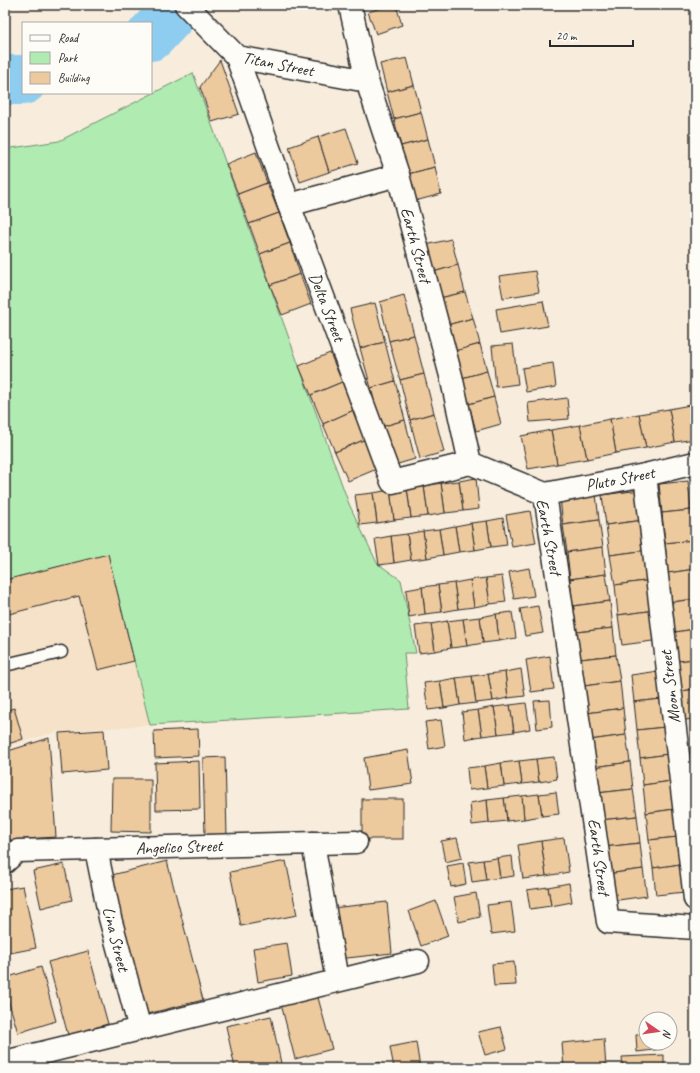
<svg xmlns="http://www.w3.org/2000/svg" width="700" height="1073" viewBox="0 0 700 1073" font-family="Caveat,sans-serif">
<rect width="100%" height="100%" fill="#f8eddc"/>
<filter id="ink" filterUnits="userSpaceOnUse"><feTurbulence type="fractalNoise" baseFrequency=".025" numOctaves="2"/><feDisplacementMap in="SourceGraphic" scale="8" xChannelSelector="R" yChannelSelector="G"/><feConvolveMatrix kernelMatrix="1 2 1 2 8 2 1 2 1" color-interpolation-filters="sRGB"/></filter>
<g filter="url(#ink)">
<path fill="#f5e2c9" d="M108 554 150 725 56 732 5 747V580Z"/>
<path fill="#b0ecb1" stroke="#6e8c6e" d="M193 73 349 504 377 563 401 580 416 653H404L409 709 150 725 108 555 5 580V149L59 141Z"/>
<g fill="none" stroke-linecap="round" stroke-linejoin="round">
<g stroke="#8ecdef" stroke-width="50">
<path d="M151 36 180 5"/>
<path d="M5 80H23"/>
</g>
</g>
<g fill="#edc99e" stroke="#2b2b2b">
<path d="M391 5H396L402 25 376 34 368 12Z"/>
<path d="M407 58 414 85 387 92 380 64Z"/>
<path d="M220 60 239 114 212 122 200 87Z"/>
<path d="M414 85 421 112 394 119 387 92Z"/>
<path d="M421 112 428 139 401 146 394 119Z"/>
<path d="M346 128 358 163 329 172 318 137Z"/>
<path d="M318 137 329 172 300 182 289 147Z"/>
<path d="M428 139 435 167 408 174 401 146Z"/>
<path d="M256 152 267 183 238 194 226 164Z"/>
<path d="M435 167 441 194 415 201 408 174Z"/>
<path d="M267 183 279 213 249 224 238 194Z"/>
<path d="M279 213 290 243 260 254 249 224Z"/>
<path d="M451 239 458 265 433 272 426 245Z"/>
<path d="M290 243 300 274 270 285 260 254Z"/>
<path d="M458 265 465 292 440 298 433 272Z"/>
<path d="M535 271 539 292 503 298 499 276Z"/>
<path d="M300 274 311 304 282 315 270 285Z"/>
<path d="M465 292 473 318 447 325 440 298Z"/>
<path d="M404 295 414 335 389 341 380 302Z"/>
<path d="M543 301 548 326 500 334 496 309Z"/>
<path d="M375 303 385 342 360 348 350 309Z"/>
<path d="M473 318 480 344 455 351 447 325Z"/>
<path d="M414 335 424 374 400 380 389 341Z"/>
<path d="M385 342 395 381 371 388 360 348Z"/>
<path d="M480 344 487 371 462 378 455 351Z"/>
<path d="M513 344 518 384 496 387 492 346Z"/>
<path d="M330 353 342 382 311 395 299 366Z"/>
<path d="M553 363 556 387 526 392 522 368Z"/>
<path d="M487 371 494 397 469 404 462 378Z"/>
<path d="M424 374 434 413 410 420 400 380Z"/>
<path d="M395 381 405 420 381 427 371 388Z"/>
<path d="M342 382 354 410 323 424 311 395Z"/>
<path d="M494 397 501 424 476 431 469 404Z"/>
<path d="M567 398 569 419 530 422 528 403Z"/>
<path d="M695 404V439L675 442 669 409Z"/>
<path d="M669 409 675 442 646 448 639 414Z"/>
<path d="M354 410 366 439 335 452 323 424Z"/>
<path d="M434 413 444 452 420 459 410 420Z"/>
<path d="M639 414 646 448 616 453 610 419Z"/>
<path d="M610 419 616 453 587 459 580 425Z"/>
<path d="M405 420 415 459 391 466 381 427Z"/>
<path d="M580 425 587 459 557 464 551 430Z"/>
<path d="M551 430 557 464 528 469 521 436Z"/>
<path d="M366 439 379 468 348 481 335 452Z"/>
<path d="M476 478 479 509 463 511 459 481Z"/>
<path d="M459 481 463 511 445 513 441 483Z"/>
<path d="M688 481 691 510 662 513 659 484Z"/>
<path d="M441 483 445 513 428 516 424 486Z"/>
<path d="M424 486 428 516 411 518 407 488Z"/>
<path d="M407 488 411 518 394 520 390 490Z"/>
<path d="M390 490 394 520 377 523 373 493Z"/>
<path d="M640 490 644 520 606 525 602 495Z"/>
<path d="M373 493 377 523 360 525 355 495Z"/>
<path d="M596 494 599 520 563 525 560 498Z"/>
<path d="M691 510 695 540 665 543 662 513Z"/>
<path d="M530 511 536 543 512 547 506 515Z"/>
<path d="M503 518 507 545 491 547 487 521Z"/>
<path d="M599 520 603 547 567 552 563 525Z"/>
<path d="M644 520 648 550 610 555 606 525Z"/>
<path d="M487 521 491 547 475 550 471 523Z"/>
<path d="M471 523 475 550 459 552 455 526Z"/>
<path d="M455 526 459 552 443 555 439 529Z"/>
<path d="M439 529 443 555 427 558 423 531Z"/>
<path d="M423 531 427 558 411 560 407 534Z"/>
<path d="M407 534 411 560 394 563 391 536Z"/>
<path d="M391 536 394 563 379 565 375 539Z"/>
<path d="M695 540V569L668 573 665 543Z"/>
<path d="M603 547 606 574 570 579 567 552Z"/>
<path d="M648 550 652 580 615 585 610 555Z"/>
<path d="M108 554 134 661 98 670 79 596 5 615V580Z"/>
<path d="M529 568 534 596 514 599 509 572Z"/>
<path d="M695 569V599L672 602 668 573Z"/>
<path d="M606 574 610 601 573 606 570 579Z"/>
<path d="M502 576 506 602 490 604 486 578Z"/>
<path d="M486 578 490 604 474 607 470 580Z"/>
<path d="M470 580 474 607 458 609 454 583Z"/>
<path d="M652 580 656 610 618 615 615 585Z"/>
<path d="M454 583 458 609 442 612 438 585Z"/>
<path d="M438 585 442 612 425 614 422 587Z"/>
<path d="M422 587 425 614 409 617 406 590Z"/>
<path d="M695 599V629L675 632 672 602Z"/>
<path d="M610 601 613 628 577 632 573 606Z"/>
<path d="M538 606 543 633 525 636 520 609Z"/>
<path d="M656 610 660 640 622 645 618 615Z"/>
<path d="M512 612 516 638 499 641 496 614Z"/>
<path d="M496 614 499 641 483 643 480 617Z"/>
<path d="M480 617 483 643 467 646 463 619Z"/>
<path d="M463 619 467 646 451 648 447 621Z"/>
<path d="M447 621 451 648 435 651 431 624Z"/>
<path d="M431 624 435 651 419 653 415 626Z"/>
<path d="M613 628 616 655 580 659 577 632Z"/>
<path d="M695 629V659L678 661 675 632Z"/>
<path d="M616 655 620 681 584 686 580 659Z"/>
<path d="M550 656 554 689 531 692 526 660Z"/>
<path d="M695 659V689L682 691 678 661Z"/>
<path d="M521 669 525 696 508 698 505 672Z"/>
<path d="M659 671 662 699 634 702 631 675Z"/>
<path d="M505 672 508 698 493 701 488 674Z"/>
<path d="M488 674 493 701 476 703 472 676Z"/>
<path d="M472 676 476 703 460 705 456 678Z"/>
<path d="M456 678 460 705 444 708 440 681Z"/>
<path d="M440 681 444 708 428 710 424 683Z"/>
<path d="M620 681 623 708 587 713 584 686Z"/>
<path d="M695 689V719L685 720 682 691Z"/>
<path d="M662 699 665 727 637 730 634 702Z"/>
<path d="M550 700 552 727 537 729 534 701Z"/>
<path d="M526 703 530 729 514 732 510 705Z"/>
<path d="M510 705 514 732 498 734 494 707Z"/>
<path d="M494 707 498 734 482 736 478 710Z"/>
<path d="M14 708 23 739 5 745V711Z"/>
<path d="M623 708 626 735 590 740 587 713Z"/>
<path d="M478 710 482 736 465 739 462 712Z"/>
<path d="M441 720 445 746 429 749 425 722Z"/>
<path d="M665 727 668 754 640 758 637 730Z"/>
<path d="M198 729 199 756 155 758 154 731Z"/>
<path d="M104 730 107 770 62 774 59 733Z"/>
<path d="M626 735 630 762 594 767 590 740Z"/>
<path d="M49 738 56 837 9 840 5 817V752Z"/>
<path d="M408 750 413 784 368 790 364 758Z"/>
<path d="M691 752H695V779H694Z"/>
<path d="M668 754 672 781 643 785 640 758Z"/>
<path d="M225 757 227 836H205L203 758Z"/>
<path d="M554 757 557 779 539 782 536 759Z"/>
<path d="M536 759 539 782 522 784 519 761Z"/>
<path d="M199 761 200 809 156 810 155 763Z"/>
<path d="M519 761 522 784 504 786 501 763Z"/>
<path d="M630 762 633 789 597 793 594 767Z"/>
<path d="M501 763 504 786 487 788 484 766Z"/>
<path d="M484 766 487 788 469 790 467 768Z"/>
<path d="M112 779H151V832L111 831Z"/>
<path d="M672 781 675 809 646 813 643 785Z"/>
<path d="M633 789 637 816 601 820 597 793Z"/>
<path d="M556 792 559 814 542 816 539 794Z"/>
<path d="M539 794 542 816 524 819 522 796Z"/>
<path d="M522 796 524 819 507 821 504 798Z"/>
<path d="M504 798 507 821 489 823 487 800Z"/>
<rect x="362" y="799" width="41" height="40"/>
<path d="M487 800 489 823 472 825 470 803Z"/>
<path d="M675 809 678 837 649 840 646 813Z"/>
<path d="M637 816 640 843 604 847 601 820Z"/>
<path d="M678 837 681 864 653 868 649 840Z"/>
<path d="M457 838 462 858 445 862 441 841Z"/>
<path d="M564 838 569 872 546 876 541 841Z"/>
<path d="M541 841 546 876 523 879 518 845Z"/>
<path d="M640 843 643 869 607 874 604 847Z"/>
<path d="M512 856 514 876 500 878 497 858Z"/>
<path d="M497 858 500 878 486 880 483 860Z"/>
<path d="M483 860 486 880 472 882 469 862Z"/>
<path d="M167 861 203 1000 143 1015 108 876Z"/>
<path d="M286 861 297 915 241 926 230 872Z"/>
<path d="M463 863 466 884 451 887 447 866Z"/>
<path d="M64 864 72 900 41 908 33 871Z"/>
<path d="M681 864 685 892 656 895 653 868Z"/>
<path d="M643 869 647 896 611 901 607 874Z"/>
<path d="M569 883 572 902 551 906 548 887Z"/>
<path d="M23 886 36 948 5 954V889Z"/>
<path d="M548 887 551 906 530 909 527 890Z"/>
<path d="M476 893 480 917 459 922 454 897Z"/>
<path d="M436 901 448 936 421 946 409 911Z"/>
<path d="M387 902 392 953 338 959 332 908Z"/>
<path d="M511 902 515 931 491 934 487 905Z"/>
<path d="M287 943 292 976 258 982 253 948Z"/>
<path d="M88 951 108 1024 68 1035 48 962Z"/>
<path d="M514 962 516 985 494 986 492 964Z"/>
<path d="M41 967 56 1021 18 1033 5 989V978Z"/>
<path d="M317 994 332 1049 295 1059 281 1004Z"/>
<path d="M271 1016 282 1068H235L226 1026Z"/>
<path d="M501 1027 507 1049 485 1055 478 1032Z"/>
<path d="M646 1034V1043H661L662 1049 637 1052 636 1035Z"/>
<path d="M604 1039 606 1068H564L562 1043Z"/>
<path d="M416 1042 420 1068H394L390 1047Z"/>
<path d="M664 1055V1068H623L622 1057Z"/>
<path d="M380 1062 382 1068H364Z"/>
</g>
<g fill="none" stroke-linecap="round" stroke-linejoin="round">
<defs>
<path id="service" d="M5 665 61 652"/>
<g id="minor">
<path d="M186 5 237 57 367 81"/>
<path d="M350 5 367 81 398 175 451 376 470 463 545 494"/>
<path d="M237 57 289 205 392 482 470 463"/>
<path d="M289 205 398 175"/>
<path d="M645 475 695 899"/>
<path d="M545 494 608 922 695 928"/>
<path d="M545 494 645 475 695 463"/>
<path d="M313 843 337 980"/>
<path d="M96 849 110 918 140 1029"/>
<path d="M5 862 17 851 356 842"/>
<path d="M5 1062 418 961"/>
</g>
</defs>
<use href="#service" stroke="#2b2b2b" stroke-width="15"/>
<use href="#minor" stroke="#2b2b2b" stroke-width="25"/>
<use href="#service" stroke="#fdfcf7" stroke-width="12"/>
<use href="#minor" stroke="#fdfcf7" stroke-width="22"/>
</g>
</g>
<g text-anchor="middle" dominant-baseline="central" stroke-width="4" stroke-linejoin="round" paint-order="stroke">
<g font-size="17" fill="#2b2b2b" stroke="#fdfcf7">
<text transform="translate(278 64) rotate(11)">Titan Street</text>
<text transform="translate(416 245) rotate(75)">Earth Street</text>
<text transform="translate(327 307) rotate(69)">Delta Street</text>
<text transform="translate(620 479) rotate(-11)">Pluto Street</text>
<text transform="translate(549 537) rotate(79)">Earth Street</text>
<text transform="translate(670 687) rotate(-97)">Moon Street</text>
<text transform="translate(179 847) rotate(-2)">Angelico Street</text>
<text transform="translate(599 857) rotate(82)">Earth Street</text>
<text transform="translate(116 939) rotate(76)">Lina Street</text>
</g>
</g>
<rect width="700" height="1073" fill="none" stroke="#fdfcf7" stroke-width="20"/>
<rect x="10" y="10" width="680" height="1053" fill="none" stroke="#2b2b2b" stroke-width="1.5" filter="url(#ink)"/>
<rect x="22" y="22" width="130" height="72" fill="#fdfcf7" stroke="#a9a8a5"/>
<rect x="30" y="35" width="20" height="6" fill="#fdfcf7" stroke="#a9a8a5"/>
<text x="58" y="42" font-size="12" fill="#2b2b2b">Road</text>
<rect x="30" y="52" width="20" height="12" fill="#b0ecb1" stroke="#a9a8a5"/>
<text x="58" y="62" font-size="12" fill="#2b2b2b">Park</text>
<rect x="30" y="72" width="20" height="12" fill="#edc99e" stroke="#a9a8a5"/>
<text x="58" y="82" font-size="12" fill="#2b2b2b">Building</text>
<g transform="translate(658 1031) rotate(103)"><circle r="19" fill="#fdfcf7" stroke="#a9a8a5"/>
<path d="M0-3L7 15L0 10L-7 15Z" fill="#d1495b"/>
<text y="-6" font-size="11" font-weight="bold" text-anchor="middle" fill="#2b2b2b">N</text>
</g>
<path d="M550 40v6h83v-6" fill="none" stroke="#2b2b2b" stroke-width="2"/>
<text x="556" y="40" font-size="12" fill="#2b2b2b" stroke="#fdfcf7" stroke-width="3" paint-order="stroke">20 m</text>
</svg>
